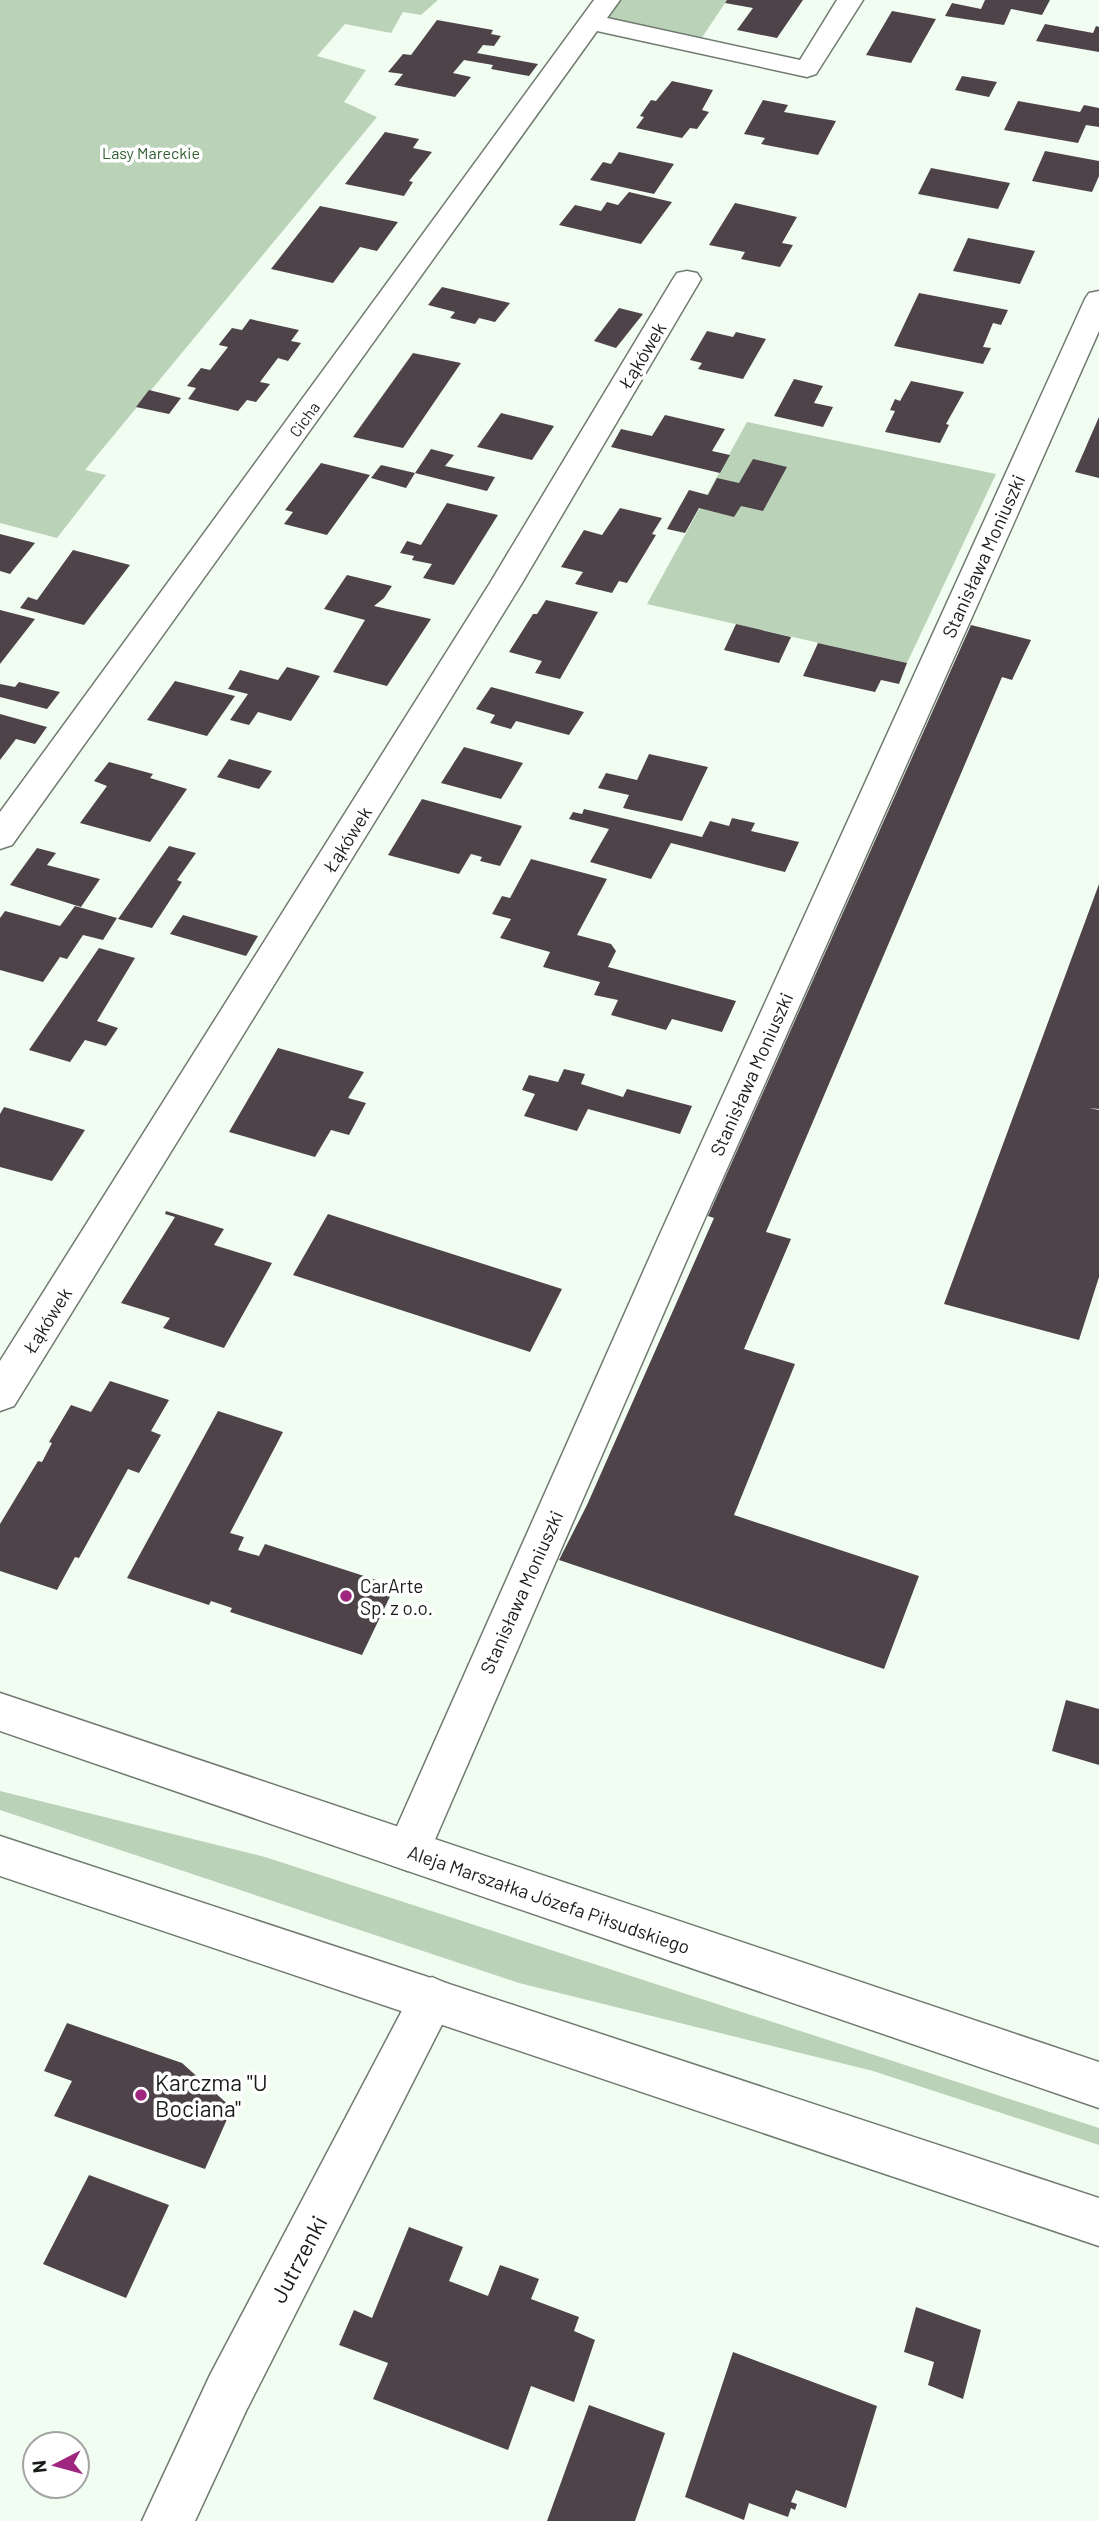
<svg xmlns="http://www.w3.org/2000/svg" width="1099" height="2521" viewBox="0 0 1099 2521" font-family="Barlow,sans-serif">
<rect width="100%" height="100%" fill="#f2fdf1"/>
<g fill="#bad3b8">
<path d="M0 0H438L421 15 403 12 391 33 345 24 317 56 366 70 344 102 377 117 85 470 106 475 57 538 0 523Z"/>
<path d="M620 0H727L701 39 606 21Z"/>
<path d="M747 422 996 474 907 663 647 604Z"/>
<path d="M0 1791 265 1857 1099 2128V2145L873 2071 519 1983 0 1810Z"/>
</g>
<g fill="#4f434a">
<path d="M727 0H803L777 38 737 30 753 8 725 3Z"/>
<path d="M985 0H1050L1042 15 1011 9 1004 25 945 16 952 3 981 9Z"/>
<path d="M892 11 936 19 911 63 866 55Z"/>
<path d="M437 20 493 30 491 34 501 36 494 46 483 45 477 53 538 64 529 76 491 69 493 65 464 60 453 73 471 77 455 97 394 85 403 74 388 72 403 54 411 55Z"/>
<path d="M1045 24 1093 33 1096 26 1099 27V52L1036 41Z"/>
<path d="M962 76 997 82 989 97 955 90Z"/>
<path d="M672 81 713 90 702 110 709 112 697 129 690 128 682 138 636 128 644 117 640 116 651 100 656 101Z"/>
<path d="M763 100 788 105 784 112 836 121 818 155 761 144 765 138 744 134Z"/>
<path d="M1018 101 1080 112 1084 105 1099 108V127L1086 125 1078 143 1004 130Z"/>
<path d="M385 132 419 139 413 148 432 152 409 181 413 182 404 196 345 184Z"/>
<path d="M1045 151 1099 161V176L1092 192 1032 181Z"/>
<path d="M619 152 674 164 654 194 590 180 603 162 611 164Z"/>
<path d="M931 168 1010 183 998 209 918 194Z"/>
<path d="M629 192 672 202 641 244 559 225 575 205 601 211 607 202 618 205Z"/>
<path d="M735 203 797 217 782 243 793 245 780 267 741 259 745 252 709 245Z"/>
<path d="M320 206 398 222 377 251 360 247 333 283 271 269Z"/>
<path d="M968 238 1035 251 1020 284 953 271Z"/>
<path d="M442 287 510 303 495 322 479 318 475 324 450 318 455 312 428 305Z"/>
<path d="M919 293 1008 310 1001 325 993 323 983 347 991 348 983 364 894 346Z"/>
<path d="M619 308 643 314 616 348 594 341Z"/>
<path d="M250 319 299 330 291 341 301 343 288 361 278 358 260 382 270 384 256 402 247 400 238 411 188 399 196 388 187 386 201 368 210 370 228 347 219 345 220 343 232 328 242 330Z"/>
<path d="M707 331 733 337 736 332 766 339 743 379 698 369 702 363 690 360Z"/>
<path d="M413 353 461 363 403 448 353 437Z"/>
<path d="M794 379 823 386 814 403 833 407 823 427 774 416Z"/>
<path d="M911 381 964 392 946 424 949 425 940 443 885 432 895 411 890 410 895 399 900 401Z"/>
<path d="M149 390 181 398 169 414 136 407Z"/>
<path d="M501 413 554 426 532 460 477 447Z"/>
<path d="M665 415 725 429 712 451 730 455 720 473 611 447 621 429 652 436Z"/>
<path d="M1099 417V478L1075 472Z"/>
<path d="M431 449 454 455 445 466 495 477 487 491 415 473Z"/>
<path d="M753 459 787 467 763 511 741 506 734 517 699 508 685 533 667 529 689 490 708 495 717 478 739 483Z"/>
<path d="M321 463 370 475 327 535 284 524 293 512 285 510Z"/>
<path d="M381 465 415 473 406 488 371 478Z"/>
<path d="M447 503 498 515 454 585 423 578 432 564 412 560 414 556 400 553 407 541 421 545Z"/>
<path d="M620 508 662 518 652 534 656 535 627 583 619 581 612 593 575 584 583 572 561 567 584 530 602 535Z"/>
<path d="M0 534 35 543 10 574 0 571Z"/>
<path d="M73 550 130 565 84 625 20 608 28 597 37 600Z"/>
<path d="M347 575 392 586 384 598 374 606 431 619 387 686 333 672 365 620 324 609Z"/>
<path d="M546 600 598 612 560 679 535 673 542 661 509 652 533 614H537Z"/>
<path d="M0 610 35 619 0 664Z"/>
<path d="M736 624 791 637 779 663 724 650Z"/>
<path d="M971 625 1031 640 1012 680 1002 677 766 1232 791 1239 744 1349 795 1364 734 1515 919 1576 884 1669 559 1560 587 1505 714 1218 708 1216Z"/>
<path d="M818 643 907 663 899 684 881 680 875 692 803 676Z"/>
<path d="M287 667 320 676 291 721 258 712 249 725 230 720 248 694 228 689 240 670 278 680Z"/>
<path d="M175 681 235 696 207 736 147 720Z"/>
<path d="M19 682 60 692 47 709 0 697V684L15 687Z"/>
<path d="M491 687 584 712 569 735 516 721 511 729 490 723 495 715 476 709Z"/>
<path d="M0 714 47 727 35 744 16 739 0 760Z"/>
<path d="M464 747 523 763 501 799 441 783Z"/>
<path d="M649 754 708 767 682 821 623 808 629 795 598 788 606 773 637 780Z"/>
<path d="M229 759 272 771 259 789 217 777Z"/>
<path d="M109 762 153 774 150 778 187 789 150 842 80 823 107 786 94 781Z"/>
<path d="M422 799 492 818 522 826 500 866 480 861 482 857 471 854 459 874 388 855Z"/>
<path d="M584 809 702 837 710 821 729 826 732 818 755 823 751 831 799 842 785 872 671 843 651 879 590 862 609 829 569 819 573 812 582 814Z"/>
<path d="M169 846 196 853 177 880 182 882 152 928 118 919Z"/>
<path d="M37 848 56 853 47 865 100 879 81 907 10 885Z"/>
<path d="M531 859 607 879 577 935 611 944 616 951 608 967 736 1001 722 1032 672 1019 666 1030 611 1015 618 1000 594 995 600 982 543 967 550 952 500 938 511 919 492 914 502 896 510 898Z"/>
<path d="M1099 884V1109L1089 1108 1099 1110V1277L1079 1340 944 1304Z"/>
<path d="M75 906 117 918 103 940 83 935 67 959 60 957 43 982 0 970V918L5 911 60 926Z"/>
<path d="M183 915 258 936 246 956 170 934Z"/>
<path d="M99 948 135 958 97 1021 118 1028 106 1046 85 1040 70 1062 29 1050Z"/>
<path d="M278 1048 364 1072 348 1098 366 1103 349 1135 331 1130 315 1157 229 1132Z"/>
<path d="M564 1069 585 1074 581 1084 623 1097 627 1089 692 1106 680 1134 588 1109 577 1131 524 1116 535 1094 522 1090 529 1075 558 1082Z"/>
<path d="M4 1107 85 1130 52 1181 0 1167V1114Z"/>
<path d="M166 1211 224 1229 214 1245 272 1263 224 1348 163 1328 170 1318 121 1303 175 1217 165 1214Z"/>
<path d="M328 1214 402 1238 562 1289 530 1352 293 1275Z"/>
<path d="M110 1381 169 1400 151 1431 161 1435 139 1473 128 1469 79 1558 75 1557 57 1590 0 1571V1524L38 1461 42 1462 52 1443 49 1442 71 1405 91 1412Z"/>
<path d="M218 1411 283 1432 230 1533 244 1537 238 1550 259 1556 265 1544 395 1586 362 1655 230 1612 232 1608 211 1601 209 1605 127 1578Z"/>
<path d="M1066 1700 1099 1709V1765L1052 1751Z"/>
<path d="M67 2023 182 2063 232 2108 205 2169 54 2116 72 2081 44 2071Z"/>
<path d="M89 2175 169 2205 126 2298 43 2264Z"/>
<path d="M409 2227 463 2247 449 2281 488 2296 500 2265 539 2279 531 2299 579 2317 574 2331 595 2340 574 2402 531 2386 508 2450 373 2399 388 2363 339 2345 354 2310 372 2318Z"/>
<path d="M916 2307 981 2330 963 2399 928 2385 934 2362 904 2352Z"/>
<path d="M733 2352 877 2406 846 2508 796 2490 791 2502 797 2504 795 2510 791 2508 788 2517 749 2503 744 2520 685 2497Z"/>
<path d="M589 2405 665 2433 635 2521H547Z"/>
</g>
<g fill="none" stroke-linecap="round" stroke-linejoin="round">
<defs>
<g id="minor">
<path d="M594 0H620L607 18 800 60 837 0H863L816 74 807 77 597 31 12 845 0 849V812Z"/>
<path d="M687 271 697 273 701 279 522 583 14 1406 0 1411V1361L490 583 673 279 677 273Z"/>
<path d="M1099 291V331L698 1234 430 1851 424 1865 408 1871 392 1865 386 1851 660 1234 1085 299 1089 293Z"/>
<path d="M432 1977 448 1984 455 1999 246 2411 195 2521H142L210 2375 416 1984Z"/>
</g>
<g id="major">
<path d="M0 1693 1099 2062V2108L0 1731Z"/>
<path d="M0 1836 1099 2198V2246L0 1876Z"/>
</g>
</defs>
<use href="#minor" stroke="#707a6f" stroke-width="3"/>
<use href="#major" stroke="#707a6f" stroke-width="3"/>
<use href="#minor" fill="#fff" fill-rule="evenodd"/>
<use href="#major" fill="#fff" fill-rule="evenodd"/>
</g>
<g fill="#9f267f" stroke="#fff" stroke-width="2.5">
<circle cx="346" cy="1596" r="7"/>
<circle cx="141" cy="2095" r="7"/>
</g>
<g text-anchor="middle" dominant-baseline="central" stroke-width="7" stroke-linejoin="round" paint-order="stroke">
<g font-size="16" fill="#326031" stroke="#fff">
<text x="151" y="152">Lasy Mareckie</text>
</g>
<g font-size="16" fill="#191d18" stroke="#fff">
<text transform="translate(304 419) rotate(-54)">Cicha</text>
</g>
<g font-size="19" fill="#191d18" stroke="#fff">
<text transform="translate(642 355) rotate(-59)">Łąkówek</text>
<text transform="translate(983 556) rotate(-66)">Stanisława Moniuszki</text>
<text transform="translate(347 839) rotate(-58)">Łąkówek</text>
<text transform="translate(751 1074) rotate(-66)">Stanisława Moniuszki</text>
<text transform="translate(47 1320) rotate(-58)">Łąkówek</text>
<text transform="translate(521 1592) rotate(-66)">Stanisława Moniuszki</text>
<text transform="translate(549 1899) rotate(19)">Aleja Marszałka Józefa Piłsudskiego</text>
</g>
<g font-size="19" fill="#191d18" stroke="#fff" text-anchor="start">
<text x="360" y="1585">CarArte<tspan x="360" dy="22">Sp. z o.o.</tspan></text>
</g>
<g font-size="23" fill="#191d18" stroke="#fff" text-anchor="start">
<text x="155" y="2082">Karczma "U<tspan x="155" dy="26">Bociana"</tspan></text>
</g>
<g font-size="23" fill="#191d18" stroke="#fff">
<text transform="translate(298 2259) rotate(-62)">Jutrzenki</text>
</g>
</g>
<g transform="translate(56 2465) rotate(264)"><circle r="33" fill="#ffffff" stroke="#a3a5a3" stroke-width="2"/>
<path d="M0-5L12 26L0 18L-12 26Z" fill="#9f267f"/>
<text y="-10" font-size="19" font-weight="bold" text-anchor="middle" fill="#191d18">N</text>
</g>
</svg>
